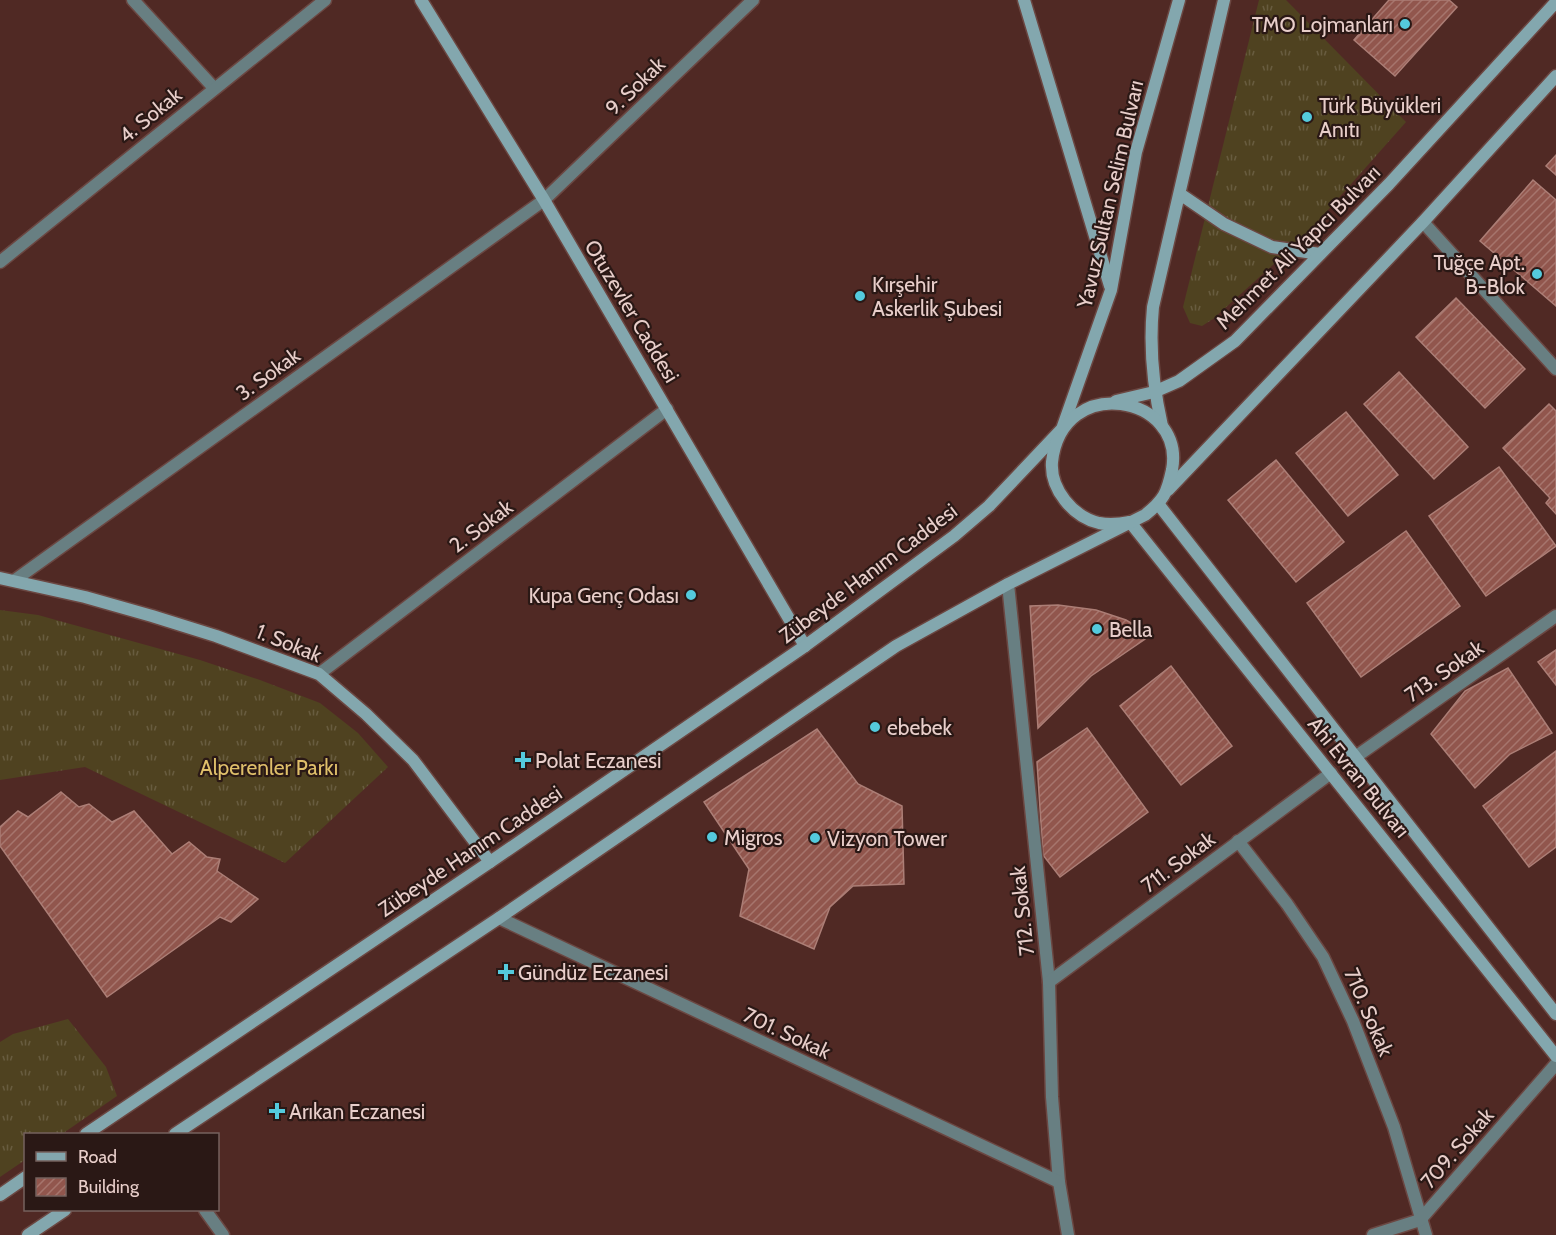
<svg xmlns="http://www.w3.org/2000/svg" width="1556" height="1235" viewBox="0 0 1556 1235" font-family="Cabin,sans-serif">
<defs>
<pattern id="grass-tufts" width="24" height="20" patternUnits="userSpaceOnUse" patternTransform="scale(1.5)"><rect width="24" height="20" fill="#4f4220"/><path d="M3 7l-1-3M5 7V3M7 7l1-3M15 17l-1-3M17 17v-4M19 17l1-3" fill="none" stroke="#685c3f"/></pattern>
<pattern id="building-hatch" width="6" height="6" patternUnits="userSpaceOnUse" patternTransform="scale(1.5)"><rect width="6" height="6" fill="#91564d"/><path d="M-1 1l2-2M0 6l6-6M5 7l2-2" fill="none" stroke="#a6756d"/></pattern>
</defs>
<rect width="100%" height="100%" fill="#502924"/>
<g fill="url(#grass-tufts)">
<path d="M1259 0H1286L1406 122 1305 236 1213 319 1202 326 1190 323 1183 307Z"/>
<path d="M0 610 38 615 200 660 260 680 320 703 358 733 388 767 285 863 85 767 0 780Z"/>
<path d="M68 1019 106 1067 117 1096 62 1134H26L25 1160 0 1177V1042L13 1034Z"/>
</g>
<g fill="url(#building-hatch)" stroke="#ac7e76" stroke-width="1.5">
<path d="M1389 0H1449L1457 7 1395 76 1354 40Z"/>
<path d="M1556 155V175L1546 166Z"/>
<path d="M1533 180 1556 200V306L1480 241Z"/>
<path d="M1456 298 1525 369 1485 408 1416 337Z"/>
<path d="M1399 372 1468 447 1434 479 1364 404Z"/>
<path d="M1549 404 1556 411V514L1546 503 1550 498 1503 448Z"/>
<path d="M1346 412 1398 475 1348 516 1296 453Z"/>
<path d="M1276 460 1344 542 1296 582 1228 500Z"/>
<path d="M1499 467 1556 546 1486 596 1429 516Z"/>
<path d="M1406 531 1460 606 1361 677 1307 603Z"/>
<path d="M1058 605 1096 610 1126 620 1151 635 1091 676 1038 728 1030 606Z"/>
<path d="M1556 650V685L1538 662Z"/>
<path d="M1171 666 1232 746 1181 785 1120 706Z"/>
<path d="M1508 668 1552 733 1510 754 1475 788 1431 734 1465 691Z"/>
<path d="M1087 728 1148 812 1060 877 1043 855 1037 762Z"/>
<path d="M817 729 858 784 902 806 904 884 853 886 830 907 814 949 740 916 749 869 704 802Z"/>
<path d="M1556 751V847L1529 867 1483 806Z"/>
<path d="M61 792 79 807 89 804 112 822 134 811 172 854 189 842 207 857 220 859 217 871 258 899 231 922 220 917 107 997 0 846V827L18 811 28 817Z"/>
</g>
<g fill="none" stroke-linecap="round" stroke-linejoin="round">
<defs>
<g id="street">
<path d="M133 0 214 88"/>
<path d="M1423 222 1556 369"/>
<path d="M0 262 325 0"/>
<path d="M15 580 544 200 753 0"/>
<path d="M1008 584 1049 982 1052 1097 1059 1182 1068 1235"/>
<path d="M319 674 667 409"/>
<path d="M1354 758 1556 616"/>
<path d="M1238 841 1287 904 1323 957 1353 1021 1394 1127 1426 1235"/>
<path d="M499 918 1059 1182"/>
<path d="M1049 982 1331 773"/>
<path d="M205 1210 223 1235"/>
<path d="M1373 1235 1420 1220 1556 1064"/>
</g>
<g id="secondary">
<path d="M421 0 544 200 805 646"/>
<path d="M1024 0 1110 286"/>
<path d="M1180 194 1224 224 1272 247 1320 254"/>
<path d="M1116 401 1154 392 1179 381 1235 341 1389 184 1556 2"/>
<path d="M1162 426C1153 386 1149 348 1153 307L1224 0"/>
<path d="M1168 490 1423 222 1556 76"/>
<path d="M1159 505 1556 1014"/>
<path d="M1130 522 1556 1056"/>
<path d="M0 578 85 597 152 616 216 636 319 674 366 714 413 760 490 862"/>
<path d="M86 1134 490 862 805 646 954 536 989 506 1062 429 1111 290 1136 152 1179 0"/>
<path d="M175 1134 499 918 896 646 1008 584 1145 515C1164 500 1167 493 1172 470 1186 395 1062 372 1052 462 1050 489 1073 517 1099 523 1109 525 1120 524 1130 522"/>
<path d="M0 1195 26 1177"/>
<path d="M28 1235 65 1210"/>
</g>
</defs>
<use href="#street" stroke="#6b4742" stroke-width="15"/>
<use href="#secondary" stroke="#6b4742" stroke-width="15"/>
<use href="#street" stroke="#687f82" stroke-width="12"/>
<use href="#secondary" stroke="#83a7ae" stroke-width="12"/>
</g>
<g fill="#54cadd" stroke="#2a1815" stroke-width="2">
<circle cx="1405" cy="24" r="6"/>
<circle cx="1307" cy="117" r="6"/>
<circle cx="1537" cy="274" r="6"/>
<circle cx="860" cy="296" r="6"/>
<circle cx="691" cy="595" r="6"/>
<circle cx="1097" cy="629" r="6"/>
<circle cx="875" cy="727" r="6"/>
<path d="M520 751h6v6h6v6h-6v6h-6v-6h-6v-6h6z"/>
<circle cx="712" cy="837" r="6"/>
<circle cx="815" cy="838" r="6"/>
<path d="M503 963h6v6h6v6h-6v6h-6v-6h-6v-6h6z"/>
<path d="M274 1102h6v6h6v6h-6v6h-6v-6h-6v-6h6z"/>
</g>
<g text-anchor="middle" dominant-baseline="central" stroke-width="4.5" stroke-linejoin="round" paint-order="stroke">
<g font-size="21" fill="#e8ceca" stroke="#2a1815" text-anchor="start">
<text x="1393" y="24" text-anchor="end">TMO Lojmanları</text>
<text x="1319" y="105">Türk Büyükleri<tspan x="1319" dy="24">Anıtı</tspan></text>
<text x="1525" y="262" text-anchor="end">Tuğçe Apt.<tspan x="1525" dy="24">B-Blok</tspan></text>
<text x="872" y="284">Kırşehir<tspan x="872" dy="24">Askerlik Şubesi</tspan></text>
<text x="679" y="595" text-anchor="end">Kupa Genç Odası</text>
<text x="1109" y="629">Bella</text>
<text x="887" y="727">ebebek</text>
<text x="535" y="760">Polat Eczanesi</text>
<text x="724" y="837">Migros</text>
<text x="827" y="838">Vizyon Tower</text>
<text x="518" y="972">Gündüz Eczanesi</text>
<text x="289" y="1111">Arıkan Eczanesi</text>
</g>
<g font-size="21" fill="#e8ceca" stroke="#2a1815">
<text transform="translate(635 86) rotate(-44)">9. Sokak</text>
<text transform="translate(150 115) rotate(-39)">4. Sokak</text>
<text transform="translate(1110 194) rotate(-77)">Yavuz Sultan Selim Bulvarı</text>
<text transform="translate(1298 247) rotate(-45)">Mehmet Ali Yapıcı Bulvarı</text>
<text transform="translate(632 311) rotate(59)">Otuzevler Caddesi</text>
<text transform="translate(268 374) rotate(-36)">3. Sokak</text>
<text transform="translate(481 526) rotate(-37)">2. Sokak</text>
<text transform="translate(868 573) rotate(-37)">Zübeyde Hanım Caddesi</text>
<text transform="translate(289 643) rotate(22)">1. Sokak</text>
<text transform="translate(1444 671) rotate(-35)">713. Sokak</text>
<text transform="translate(1359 777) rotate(51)">Ahi Evran Bulvarı</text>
<text transform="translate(470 851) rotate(-34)">Zübeyde Hanım Caddesi</text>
<text transform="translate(1178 862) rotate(-37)">711. Sokak</text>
<text transform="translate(1022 911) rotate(-96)">712. Sokak</text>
<text transform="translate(1369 1012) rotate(67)">710. Sokak</text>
<text transform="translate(787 1033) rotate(25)">701. Sokak</text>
<text transform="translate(1457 1148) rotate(-49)">709. Sokak</text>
</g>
<g font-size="21" fill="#dfbf6a" stroke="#2a1815">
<text x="269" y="767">Alperenler Parkı</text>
</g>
</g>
<rect x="24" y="1133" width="195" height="78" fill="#2a1815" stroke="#76615d" stroke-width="1.5"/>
<rect x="36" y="1152" width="30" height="9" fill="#83a7ae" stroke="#76615d" stroke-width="1.5"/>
<text x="78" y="1163" font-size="18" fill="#e8ceca">Road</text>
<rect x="36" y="1178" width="30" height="18" fill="url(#building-hatch)" stroke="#76615d" stroke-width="1.5"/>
<text x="78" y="1193" font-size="18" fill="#e8ceca">Building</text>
</svg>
